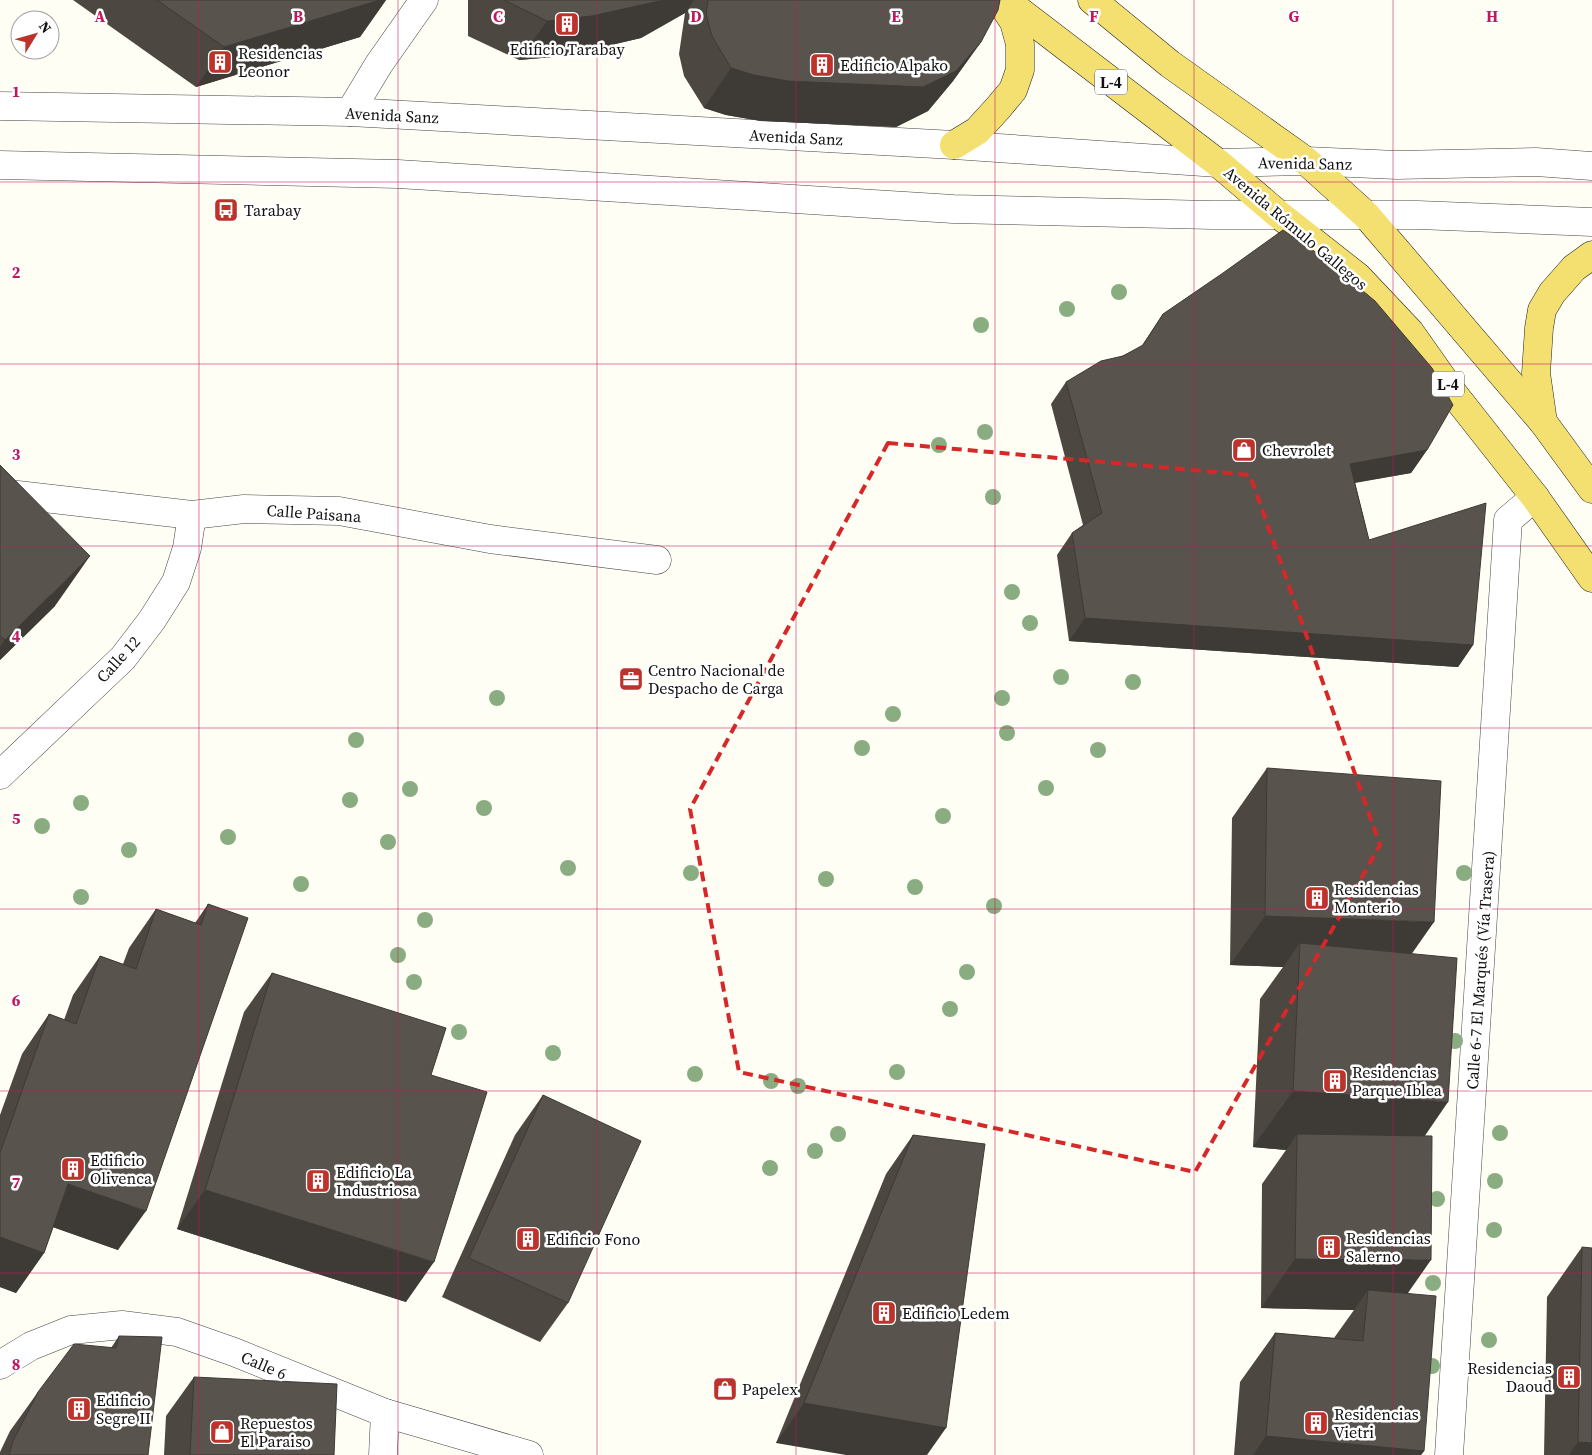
<svg xmlns="http://www.w3.org/2000/svg" width="1592" height="1455" viewBox="0 0 1592 1455" font-family="'Source Serif 4',serif">
<rect width="100%" height="100%" fill="#fffef5"/>
<g fill="none" stroke-linecap="round" stroke-linejoin="round">
<defs>
<g id="minor">
<path d="M0 106 350 112 954 145 1218 163 1306 161 1397 165 1536 162 1592 166"/>
<path d="M350 112 379 64 424 0"/>
<path d="M0 165 398 174 953 209 1212 215H1418L1592 222"/>
<path d="M0 493 192 515 244 509 339 511 490 539 657 560"/>
<path d="M0 775 123 658 152 620 176 582 187 548 192 515"/>
<path d="M0 1365 31 1346 71 1330 122 1325 177 1332 234 1352 385 1413 529 1455"/>
<path d="M383 1455 385 1413"/>
<path d="M1449 1455 1508 520 1535 497"/>
</g>
<g id="major">
<path d="M1005 0 1218 163 1278 214 1358 277 1410 332 1453 393 1535 497 1592 578"/>
<path d="M1092 0 1170 64 1306 161 1367 216 1543 422 1592 489"/>
<path d="M954 145 977 131 998 108 1013 90 1020 70V44L1014 22 1000 1"/>
<path d="M1543 422 1536 373 1539 328 1542 310 1552 293 1574 268 1592 255"/>
</g>
</defs>
<use href="#minor" stroke="#444" stroke-width="29"/>
<use href="#major" stroke="#222" stroke-width="29"/>
<use href="#minor" stroke="#fff" stroke-width="28"/>
<use href="#major" stroke="#f4e070" stroke-width="28"/>
</g>
<g fill="#8aac81">
<circle cx="1119" cy="292" r="8"/>
<circle cx="1067" cy="309" r="8"/>
<circle cx="981" cy="325" r="8"/>
<circle cx="985" cy="432" r="8"/>
<circle cx="939" cy="445" r="8"/>
<circle cx="993" cy="497" r="8"/>
<circle cx="1012" cy="592" r="8"/>
<circle cx="1030" cy="623" r="8"/>
<circle cx="1061" cy="677" r="8"/>
<circle cx="1133" cy="682" r="8"/>
<circle cx="497" cy="698" r="8"/>
<circle cx="1002" cy="698" r="8"/>
<circle cx="893" cy="714" r="8"/>
<circle cx="1007" cy="733" r="8"/>
<circle cx="356" cy="740" r="8"/>
<circle cx="862" cy="748" r="8"/>
<circle cx="1098" cy="750" r="8"/>
<circle cx="1046" cy="788" r="8"/>
<circle cx="410" cy="789" r="8"/>
<circle cx="350" cy="800" r="8"/>
<circle cx="81" cy="803" r="8"/>
<circle cx="484" cy="808" r="8"/>
<circle cx="943" cy="816" r="8"/>
<circle cx="42" cy="826" r="8"/>
<circle cx="228" cy="837" r="8"/>
<circle cx="388" cy="842" r="8"/>
<circle cx="129" cy="850" r="8"/>
<circle cx="568" cy="868" r="8"/>
<circle cx="691" cy="873" r="8"/>
<circle cx="1464" cy="873" r="8"/>
<circle cx="826" cy="879" r="8"/>
<circle cx="301" cy="884" r="8"/>
<circle cx="915" cy="887" r="8"/>
<circle cx="81" cy="897" r="8"/>
<circle cx="994" cy="906" r="8"/>
<circle cx="425" cy="920" r="8"/>
<circle cx="398" cy="955" r="8"/>
<circle cx="967" cy="972" r="8"/>
<circle cx="414" cy="982" r="8"/>
<circle cx="950" cy="1009" r="8"/>
<circle cx="459" cy="1032" r="8"/>
<circle cx="1455" cy="1041" r="8"/>
<circle cx="553" cy="1053" r="8"/>
<circle cx="897" cy="1072" r="8"/>
<circle cx="695" cy="1074" r="8"/>
<circle cx="771" cy="1081" r="8"/>
<circle cx="798" cy="1086" r="8"/>
<circle cx="1500" cy="1133" r="8"/>
<circle cx="838" cy="1134" r="8"/>
<circle cx="815" cy="1151" r="8"/>
<circle cx="770" cy="1168" r="8"/>
<circle cx="1495" cy="1181" r="8"/>
<circle cx="1437" cy="1199" r="8"/>
<circle cx="1494" cy="1230" r="8"/>
<circle cx="1433" cy="1283" r="8"/>
<circle cx="1489" cy="1340" r="8"/>
<circle cx="1432" cy="1366" r="8"/>
</g>
<g fill="#4d4742">
<path d="M73 0H386L360 37 196 87Z"/>
<path d="M468 0H1000L981 42 953 81 928 111 896 127 761 121 726 115 704 108 684 76 679 54 685 13 641 38 564 56 519 60 468 36Z"/>
<path d="M1163 314 1427 450 1411 473 1355 483 1369 540 1473 645 1458 667 1069 641 1057 555 1072 533 1083 525 1051 404 1066 382 1141 347Z"/>
<path d="M0 465 55 606 0 660Z"/>
<path d="M1267 768 1411 954 1425 1136 1408 1294 1424 1451 1421 1455H1234L1240 1382 1275 1333 1334 1338 1354 1310 1261 1308 1262 1184 1286 1150 1253 1147 1260 999 1283 967 1230 965 1232 818Z"/>
<path d="M208 904 118 1250 53 1227 44 1253 16 1293 0 1287V1115L22 1054 49 1014 64 1020 73 995 100 956 123 964 129 948 156 909 195 923Z"/>
<path d="M272 973 406 1302 177 1229 244 1012Z"/>
<path d="M543 1095 568 1303 540 1342 442 1297 515 1135Z"/>
<path d="M913 1135 946 1428 776 1443 886 1174Z"/>
<path d="M1582 1247 1592 1455H1544L1547 1297Z"/>
<path d="M119 1336 148 1455H0V1452L10 1431 38 1392 111 1348Z"/>
<path d="M194 1377 334 1455H164L166 1416Z"/>
</g>
<g fill="#3e3a36">
<path d="M380 0H386L360 37 196 87 224 47Z"/>
<path d="M664 0H694L685 13 641 38 564 56 519 60 547 21Z"/>
<path d="M981 42 953 81 928 111 896 127 761 121 726 115 704 108 731 68Z"/>
<path d="M1427 450 1411 473 1334 486 1350 464Z"/>
<path d="M90 556 55 606 0 660V647L5 640Z"/>
<path d="M1085 618 1473 645 1458 667 1069 641Z"/>
<path d="M1265 916 1434 922 1399 972 1300 943 1283 967 1230 965Z"/>
<path d="M1293 1091 1448 1102 1409 1159 1297 1134 1286 1150 1253 1147Z"/>
<path d="M68 1184 146 1211 118 1250 41 1223Z"/>
<path d="M205 1190 434 1262 406 1302 177 1229Z"/>
<path d="M0 1237 44 1253 16 1293 0 1287Z"/>
<path d="M1295 1259 1431 1260 1396 1310 1368 1290 1354 1310 1261 1308Z"/>
<path d="M804 1403 946 1428 927 1455H846L776 1443Z"/>
<path d="M1266 1436 1424 1451 1421 1455H1253Z"/>
<path d="M1578 1442 1592 1443V1455H1569Z"/>
</g>
<g fill="#59534d" stroke="#3e3a36">
<path d="M157 0H380L224 47Z"/>
<path d="M504 0H664L592 16 547 21Z"/>
<path d="M708 0H1000L998 10 981 42 956 71 923 87 788 81 754 75 731 68 712 36 706 14Z"/>
<path d="M1283 230 1321 256 1375 301 1432 368 1453 405 1427 450 1350 464 1369 540 1486 503 1473 645 1085 618 1072 533 1102 513 1066 382 1101 361 1123 356 1143 345 1163 314 1223 273Z"/>
<path d="M0 465 90 556 5 640 0 636Z"/>
<path d="M1267 768 1441 781 1434 922 1265 916Z"/>
<path d="M208 904 248 918 146 1211 68 1184 44 1253 0 1237V1153L49 1014 76 1024 100 956 136 969 156 909 201 925Z"/>
<path d="M1300 943 1457 958 1448 1102 1293 1091Z"/>
<path d="M272 973 446 1028 431 1075 487 1092 434 1262 205 1190Z"/>
<path d="M543 1095 641 1141 568 1303 469 1258Z"/>
<path d="M1297 1134 1432 1136 1431 1260 1295 1259Z"/>
<path d="M913 1135 985 1144 946 1428 804 1403Z"/>
<path d="M1582 1247 1592 1248V1443L1578 1442Z"/>
<path d="M1368 1290 1436 1296 1424 1451 1266 1436 1275 1333 1363 1341Z"/>
<path d="M119 1336 162 1337 148 1455H9L13 1441 38 1392 74 1344 116 1348Z"/>
<path d="M194 1377 337 1384 334 1455H190Z"/>
</g>
<path fill="none" stroke="#d62828" stroke-width="4" stroke-dasharray="10 6" stroke-linejoin="round" d="M888 443 1250 475 1380 845 1195 1172 739 1072 690 809Z"/>
<path fill="none" stroke="#c2185b" stroke-width="1" stroke-opacity="0.55" d="M199 0V1455M398 0V1455M597 0V1455M796 0V1455M995 0V1455M1194 0V1455M1393 0V1455M0 182H1592M0 364H1592M0 546H1592M0 728H1592M0 909H1592M0 1091H1592M0 1273H1592"/>
<defs>
<symbol id="building-square" viewBox="-11 -11 22 22"><rect x="-9" y="-9" width="18" height="18" rx="4" fill="#be322c" stroke="#fff"/><path d="M-4-6H4V6H1V3H-1V6H-4ZM-2.5-4.3h1.7v1.8h-1.7ZM.8-4.3h1.7v1.8H.8ZM-2.5-1h1.7V.8h-1.7ZM.8-1h1.7V.8H.8Z" fill="#fff"/></symbol>
<symbol id="bus-square" viewBox="-11 -11 22 22"><rect x="-9" y="-9" width="18" height="18" rx="4" fill="#be322c" stroke="#fff"/><path d="M-5-6H5V4H4V6H2V4H-2V6H-4V4H-5ZM-3.5-4V0h7V-4ZM-3.5 1.2v1.5H-2V1.2ZM2 1.2v1.5H3.5V1.2Z" fill="#fff"/></symbol>
<symbol id="shop-square" viewBox="-11 -11 22 22"><rect x="-9" y="-9" width="18" height="18" rx="4" fill="#be322c" stroke="#fff"/><path d="M-5-2.5h2.3a2.7 3.5 0 0 1 5.4 0H5L5.5 6h-11ZM-1.5-2.5h3a1.5 2.3 0 0 0-3 0Z" fill="#fff"/></symbol>
<symbol id="office-square" viewBox="-11 -11 22 22"><rect x="-9" y="-9" width="18" height="18" rx="4" fill="#be322c" stroke="#fff"/><path d="M-6-3h4V-5.5h4V-3h4V5H-6ZM-1-4.5V-3h2v-1.5ZM-6 0V1H6V0Z" fill="#fff"/></symbol>
</defs>
<g fill-rule="evenodd">
<use href="#building-square" x="553" y="10" width="28" height="28"/>
<use href="#building-square" x="206" y="48" width="28" height="28"/>
<use href="#building-square" x="808" y="51" width="28" height="28"/>
<use href="#bus-square" x="212" y="196" width="28" height="28"/>
<use href="#shop-square" x="1230" y="436" width="28" height="28"/>
<use href="#office-square" x="617" y="665" width="28" height="28"/>
<use href="#building-square" x="1303" y="884" width="28" height="28"/>
<use href="#building-square" x="1321" y="1067" width="28" height="28"/>
<use href="#building-square" x="59" y="1155" width="28" height="28"/>
<use href="#building-square" x="304" y="1167" width="28" height="28"/>
<use href="#building-square" x="514" y="1225" width="28" height="28"/>
<use href="#building-square" x="1315" y="1233" width="28" height="28"/>
<use href="#building-square" x="870" y="1299" width="28" height="28"/>
<use href="#building-square" x="1555" y="1363" width="28" height="28"/>
<use href="#shop-square" x="711" y="1375" width="28" height="28"/>
<use href="#building-square" x="65" y="1395" width="28" height="28"/>
<use href="#building-square" x="1302" y="1409" width="28" height="28"/>
<use href="#shop-square" x="208" y="1418" width="28" height="28"/>
</g>
<g text-anchor="middle" dominant-baseline="central" stroke-width="5" stroke-linejoin="round" paint-order="stroke">
<g fill="#fff" stroke="#585858" stroke-width="1">
<rect x="1095" y="69.5" width="32" height="25" rx="4"/>
<rect x="1432" y="371.5" width="32" height="25" rx="4"/>
</g>
<g font-size="15" font-weight="bold" fill="#111">
<text x="1111" y="82">L-4</text>
<text x="1448" y="384">L-4</text>
</g>
<g font-size="16" fill="#111" stroke="#fff" text-anchor="start">
<text x="567" y="49" text-anchor="middle">Edificio Tarabay</text>
<text x="238" y="53">Residencias<tspan x="238" dy="18">Leonor</tspan></text>
<text x="840" y="65">Edificio Alpako</text>
<text x="244" y="210">Tarabay</text>
<text x="1262" y="450">Chevrolet</text>
<text x="648" y="670">Centro Nacional de<tspan x="648" dy="18">Despacho de Carga</tspan></text>
<text x="1334" y="889">Residencias<tspan x="1334" dy="18">Monterio</tspan></text>
<text x="1352" y="1072">Residencias<tspan x="1352" dy="18">Parque Iblea</tspan></text>
<text x="90" y="1160">Edificio<tspan x="90" dy="18">Olivenca</tspan></text>
<text x="336" y="1172">Edificio La<tspan x="336" dy="18">Industriosa</tspan></text>
<text x="1346" y="1238">Residencias<tspan x="1346" dy="18">Salerno</tspan></text>
<text x="546" y="1239">Edificio Fono</text>
<text x="902" y="1313">Edificio Ledem</text>
<text x="1552" y="1368" text-anchor="end">Residencias<tspan x="1552" dy="18">Daoud</tspan></text>
<text x="742" y="1389">Papelex</text>
<text x="96" y="1400">Edificio<tspan x="96" dy="18">Segre II</tspan></text>
<text x="1334" y="1414">Residencias<tspan x="1334" dy="18">Vietri</tspan></text>
<text x="240" y="1423">Repuestos<tspan x="240" dy="18">El Paraiso</tspan></text>
</g>
<g font-size="16" fill="#111" stroke="#fff">
<text transform="translate(392 115) rotate(3)">Avenida Sanz</text>
<text transform="translate(796 137) rotate(3)">Avenida Sanz</text>
<text transform="translate(1305 163) rotate(1)">Avenida Sanz</text>
<text transform="translate(1296 228) rotate(40)">Avenida Rómulo Gallegos</text>
<text transform="translate(314 513) rotate(4)">Calle Paisana</text>
<text transform="translate(118 659) rotate(-48)">Calle 12</text>
<text transform="translate(1480 970) rotate(-86)">Calle 6-7 El Marqués (Vía Trasera)</text>
<text transform="translate(264 1365) rotate(23)">Calle 6</text>
</g>
</g>
<g font-size="16" text-anchor="middle" font-weight="bold" fill="#c2185b" stroke="#fff" stroke-width="5" stroke-linejoin="round" paint-order="stroke">
<text x="100" y="22">A</text>
<text x="298" y="22">B</text>
<text x="498" y="22">C</text>
<text x="696" y="22">D</text>
<text x="896" y="22">E</text>
<text x="1094" y="22">F</text>
<text x="1294" y="22">G</text>
<text x="1492" y="22">H</text>
<text x="16" y="97">1</text>
<text x="16" y="278">2</text>
<text x="16" y="460">3</text>
<text x="16" y="642">4</text>
<text x="16" y="824">5</text>
<text x="16" y="1006">6</text>
<text x="16" y="1188">7</text>
<text x="16" y="1370">8</text>
</g>
<g transform="translate(35 35) rotate(53)"><circle r="24" fill="#ffffff" stroke="#a0a0a0"/>
<path d="M0-4L9 19L0 12L-9 19Z" fill="#be322c"/>
<text y="-8" font-size="14" font-weight="bold" text-anchor="middle" fill="#111111">N</text>
</g>
</svg>
